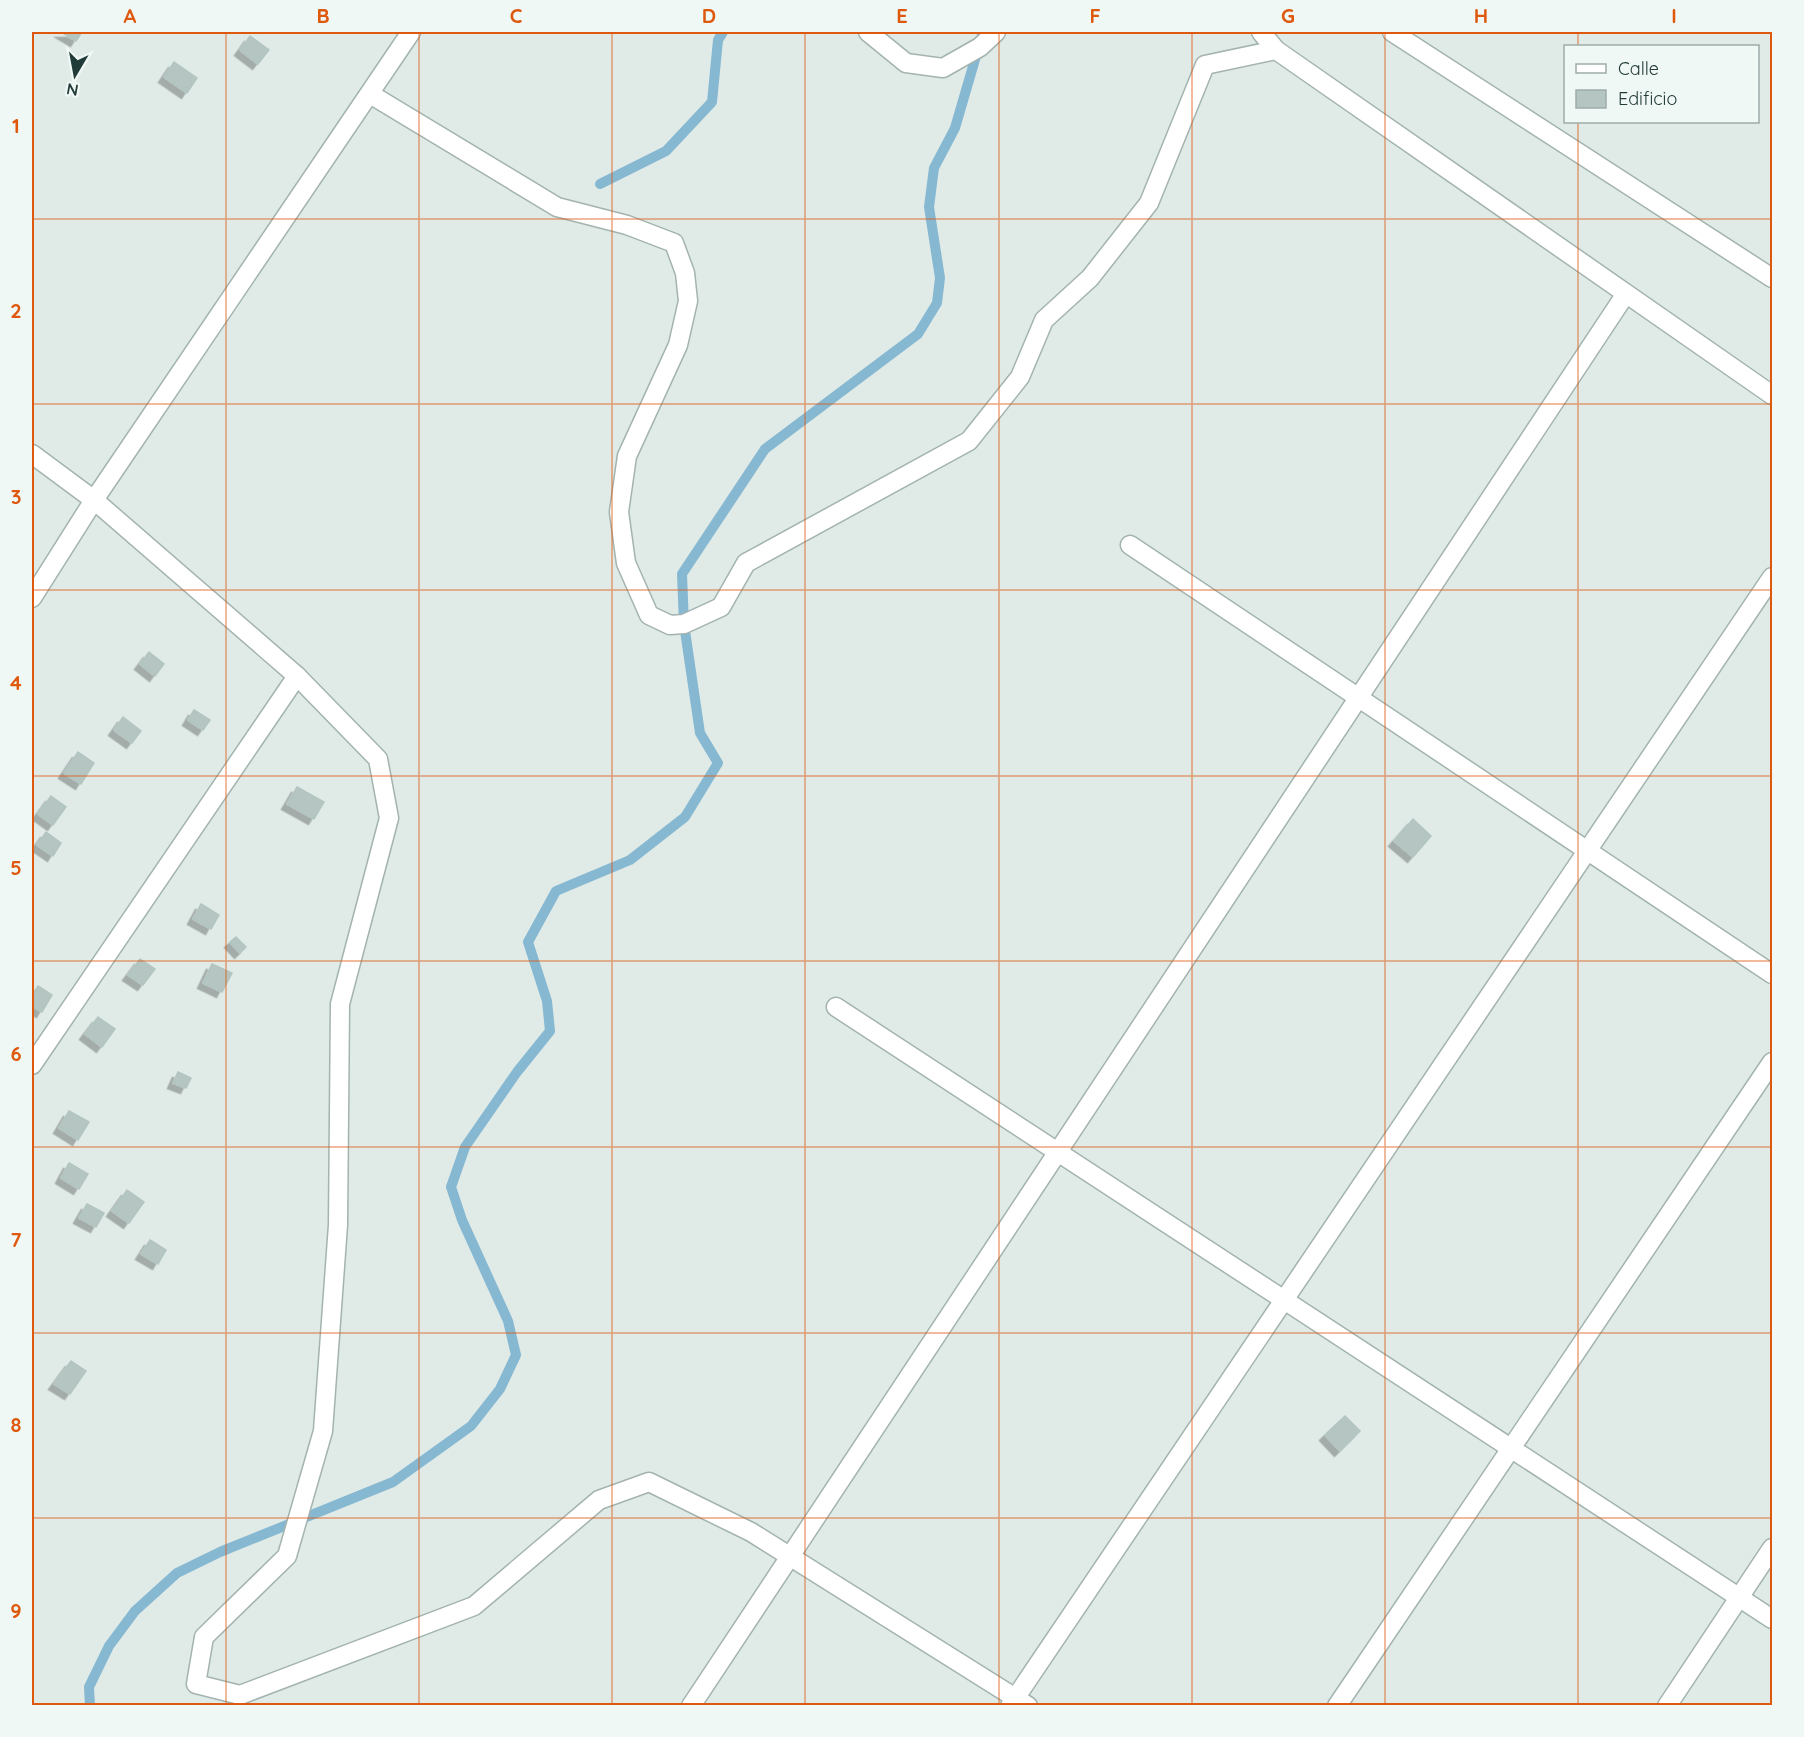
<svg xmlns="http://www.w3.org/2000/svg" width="1804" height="1737" viewBox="0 0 1804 1737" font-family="Quicksand,sans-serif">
<defs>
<filter id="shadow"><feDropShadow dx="-5.5" dy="5.5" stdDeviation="0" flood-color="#0004"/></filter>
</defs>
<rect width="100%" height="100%" fill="#e0ebe8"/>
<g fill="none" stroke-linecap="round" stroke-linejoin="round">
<g stroke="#87b8d1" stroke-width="10">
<path d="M600 184 666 151 712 102 718 40 723 32"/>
<path d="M90 1706 89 1687 109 1646 135 1611 177 1573 220 1552 393 1482 471 1426 500 1389 516 1355 508 1321 462 1220 451 1187 465 1147 517 1072 550 1031 547 1001 528 942 556 891 630 860 685 817 718 763 700 733 684 624 682 574 765 449 918 334 937 303 940 278 929 207 934 168 955 128 983 32"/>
</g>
</g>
<g fill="#b5c6c2" stroke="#b2c5c0" stroke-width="1.5" filter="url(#shadow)">
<path d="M61 32H82L76 41Z"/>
<path d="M250 36 269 50 258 64 240 50Z"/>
<path d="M174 62 197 78 187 93 164 77Z"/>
<path d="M149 652 164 664 155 676 140 664Z"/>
<path d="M194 710 210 720 203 730 188 720Z"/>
<path d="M123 717 141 731 132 743 114 730Z"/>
<path d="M78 752 94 763 81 784 64 773Z"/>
<path d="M297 787 324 802 314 819 287 804Z"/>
<path d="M51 796 66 807 53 825 38 814Z"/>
<path d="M1413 819 1431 836 1413 857 1394 841Z"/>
<path d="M46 832 61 843 53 856 37 845Z"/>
<path d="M201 904 219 915 211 929 193 919Z"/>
<path d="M236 937 246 947 240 953 230 942Z"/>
<path d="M140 959 155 969 143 985 128 975Z"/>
<path d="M212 964 232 973 222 992 203 983Z"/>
<path d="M38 986 52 995 42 1012 32 1006V995Z"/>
<path d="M98 1017 115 1029 102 1047 85 1034Z"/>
<path d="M178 1072 191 1078 186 1088 173 1083Z"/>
<path d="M69 1111 89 1122 78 1140 59 1128Z"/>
<path d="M69 1163 88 1174 79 1189 61 1178Z"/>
<path d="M127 1190 144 1202 129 1223 112 1211Z"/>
<path d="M87 1204 104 1213 96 1227 79 1218Z"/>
<path d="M150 1240 166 1250 158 1264 141 1254Z"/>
<path d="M71 1361 86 1371 70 1394 54 1384Z"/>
<path d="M1345 1416 1360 1431 1340 1451 1325 1435Z"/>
</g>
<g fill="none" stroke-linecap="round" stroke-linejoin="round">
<defs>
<g id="minor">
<path d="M868 32 906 63 943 68 980 47 996 32"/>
<path d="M1261 32 1276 50 1772 395"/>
<path d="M1392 32 1772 278"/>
<path d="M370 94 557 207 627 225 674 243 685 273 688 301 678 345 627 456 619 512 626 563 649 615 670 625 684 624 721 607 746 563 969 441 1020 377 1044 320 1090 278 1149 203 1205 65 1276 50"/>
<path d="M32 454 94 500 297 676 378 759 389 818 340 1004 338 1225 323 1431 287 1556 204 1637 196 1684 240 1695 474 1606 599 1500 649 1482 751 1532 1028 1706"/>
<path d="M1130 545 1772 974"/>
<path d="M32 598 94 500 411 32"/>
<path d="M836 1007 1772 1619"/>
<path d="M32 1065 297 676"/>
<path d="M691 1706 1625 295"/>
<path d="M1010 1706 1772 577"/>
<path d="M1337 1706 1772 1062"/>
<path d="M1667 1706 1772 1548"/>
</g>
</defs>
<use href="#minor" stroke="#a3b3b0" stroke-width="21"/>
<use href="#minor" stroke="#fff" stroke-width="18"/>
</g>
<path fill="none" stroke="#de580e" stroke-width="1.5" stroke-opacity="0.55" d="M226 32V1706M419 32V1706M612 32V1706M805 32V1706M999 32V1706M1192 32V1706M1385 32V1706M1578 32V46M1578 122V1706M32 219H1772M32 404H1772M32 590H1772M32 776H1772M32 961H1772M32 1147H1772M32 1333H1772M32 1518H1772"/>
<rect width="1804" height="1737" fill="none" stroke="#f0f8f5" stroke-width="66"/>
<rect x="1564" y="45" width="195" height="78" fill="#f0f8f5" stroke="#9dacaa" stroke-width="1.5"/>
<rect x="1576" y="64" width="30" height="9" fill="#ffffff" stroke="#9dacaa" stroke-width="1.5"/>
<text x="1618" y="75" font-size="18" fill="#213b39">Calle</text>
<rect x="1576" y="90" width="30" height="18" fill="#b5c6c2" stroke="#9dacaa" stroke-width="1.5"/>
<text x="1618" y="105" font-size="18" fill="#213b39">Edificio</text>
<g transform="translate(75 75) rotate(190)" stroke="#f0f8f5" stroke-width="4.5" paint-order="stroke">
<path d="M0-4.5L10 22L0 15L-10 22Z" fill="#213b39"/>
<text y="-9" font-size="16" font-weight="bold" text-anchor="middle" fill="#213b39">N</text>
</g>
<rect x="33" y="33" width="1738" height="1671" fill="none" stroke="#de580e" stroke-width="2"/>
<g font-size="20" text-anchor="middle" font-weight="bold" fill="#de580e">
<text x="130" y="23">A</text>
<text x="323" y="23">B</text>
<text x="516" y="23">C</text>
<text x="709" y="23">D</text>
<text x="902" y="23">E</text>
<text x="1095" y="23">F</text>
<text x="1288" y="23">G</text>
<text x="1481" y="23">H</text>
<text x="1674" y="23">I</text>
<text x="16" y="133">1</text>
<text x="16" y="318">2</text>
<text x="16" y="504">3</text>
<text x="16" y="690">4</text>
<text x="16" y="875">5</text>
<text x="16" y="1061">6</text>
<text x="16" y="1247">7</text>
<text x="16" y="1432">8</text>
<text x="16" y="1618">9</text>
</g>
</svg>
